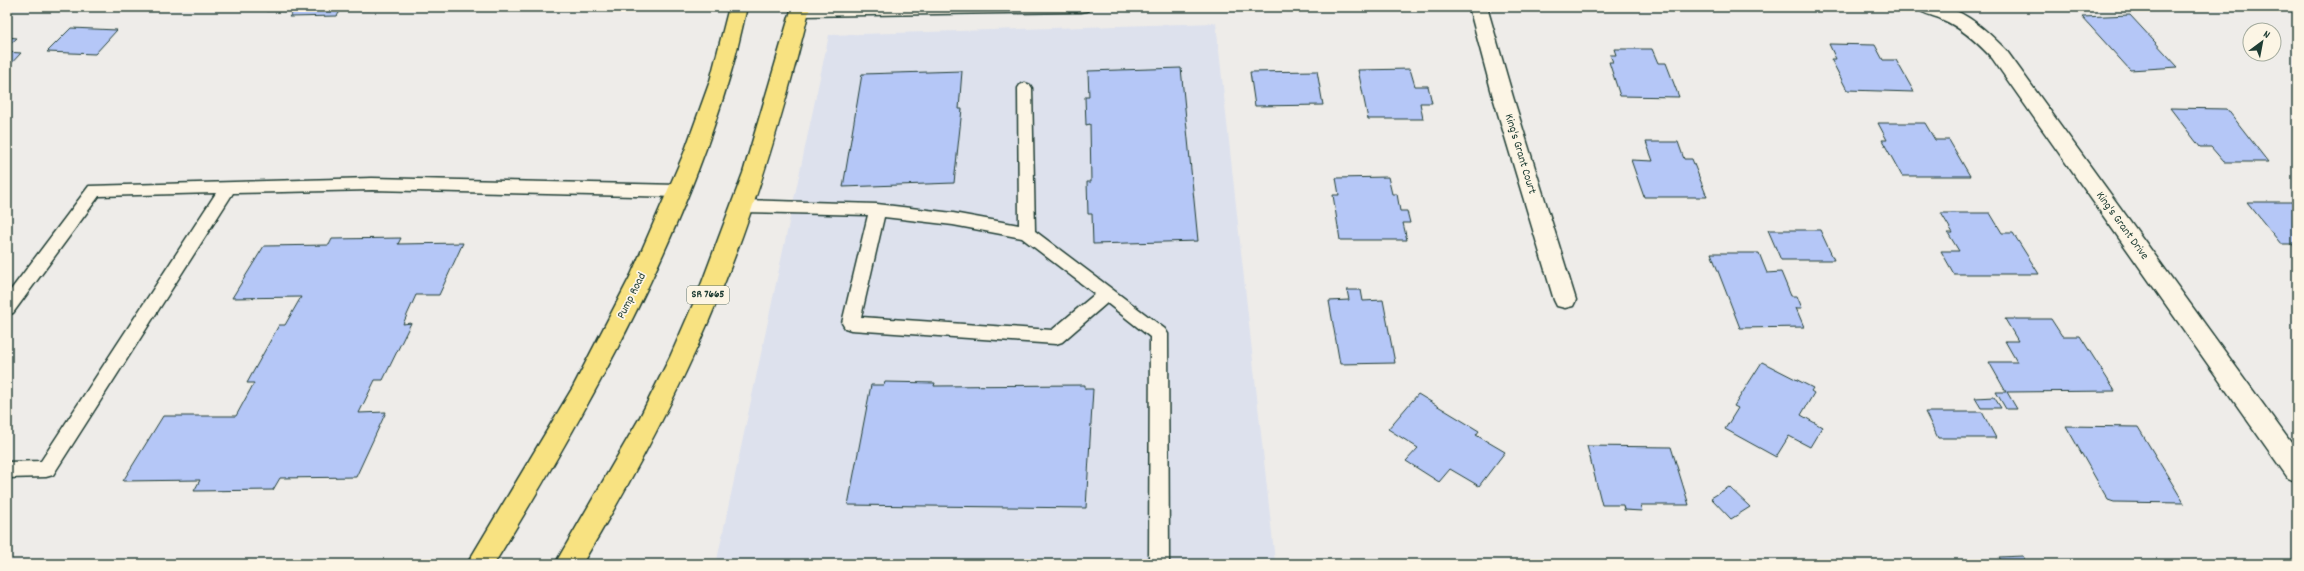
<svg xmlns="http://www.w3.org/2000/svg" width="2304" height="571" viewBox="0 0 2304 571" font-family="Dekko,sans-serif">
<rect width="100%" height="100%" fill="#eeece9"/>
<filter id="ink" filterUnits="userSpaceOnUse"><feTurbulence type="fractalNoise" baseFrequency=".025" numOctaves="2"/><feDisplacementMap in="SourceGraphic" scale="8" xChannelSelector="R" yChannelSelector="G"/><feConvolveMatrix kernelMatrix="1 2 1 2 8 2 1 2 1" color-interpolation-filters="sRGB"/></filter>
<g filter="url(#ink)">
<path fill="#dde1ed" d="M1216 23 1275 561 717 560 829 35Z"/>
<g fill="#b5c7f7" stroke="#1f3d34">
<path d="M269 7H372L370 10H341L337 16 289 17 294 11H266Z"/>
<path d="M2130 15 2178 67 2130 70 2082 17Z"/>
<path d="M71 28 117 30 95 54 47 52Z"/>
<path d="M7 37 17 38 7 47Z"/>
<path d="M1829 44 1875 45 1883 60H1896L1914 92 1847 90 1831 59H1836Z"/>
<path d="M1614 49H1652L1658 63H1666L1679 97 1620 96 1609 62H1613L1610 55H1616Z"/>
<path d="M7 52 21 53 7 68Z"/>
<path d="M1181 68 1198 241 1093 244 1092 214H1088L1087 182H1091L1090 124 1086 125 1085 97H1089L1088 71Z"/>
<path d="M1410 69 1415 86H1428L1432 103H1420L1423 119H1368L1358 70Z"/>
<path d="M962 71 959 109H962L954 183 843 187 862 74Z"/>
<path d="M1317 71 1323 105 1255 106 1250 72Z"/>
<path d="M2170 108 2227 109 2268 162H2224L2211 147H2200Z"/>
<path d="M1878 123H1925L1935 140H1949L1970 176H1902L1882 140H1887Z"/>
<path d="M1646 142H1678L1684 159H1692L1707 197H1644L1631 160 1653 161Z"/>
<path d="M1388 177 1392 194H1397L1400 211H1407L1410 223H1403L1407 240H1340L1333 195H1339L1336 178Z"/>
<path d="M2247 202H2297V250L2292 244H2281Z"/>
<path d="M1941 213H1990L2002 233H2013L2039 274H1954L1941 251H1959L1948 233H1953Z"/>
<path d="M1768 230H1820L1834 260H1781Z"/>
<path d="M401 238 398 244 463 243 439 295H416L403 324 411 323 383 380H375L359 413 386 412 356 477 280 478 273 490 194 491 200 480 123 481 163 416H236L254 383H247L279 325H285L301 297 232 298 264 246 329 245 332 239Z"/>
<path d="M1711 253H1759L1767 273 1781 272 1791 296H1797L1802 308H1796L1804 327 1740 328Z"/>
<path d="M1347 290H1361L1363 301 1383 300 1395 363 1340 364 1329 301 1349 300Z"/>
<path d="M2005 319H2051L2062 336H2080L2115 391 2007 392 2017 409H2006L1996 392H2006L1989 362H2017L2005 341H2018Z"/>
<path d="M1762 362 1813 388 1811 391 1814 393 1801 415 1822 427 1810 447 1789 436 1776 457 1725 429 1738 408 1734 406Z"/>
<path d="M885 382 935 383 934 386 1085 385V389H1093L1086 508 848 505 871 385H884Z"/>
<path d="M1418 394 1479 431 1476 435 1505 452 1479 486 1450 469 1439 482 1406 461 1418 448 1388 429Z"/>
<path d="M1994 397 2001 408H1981L1975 398Z"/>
<path d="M1925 412H1982L1996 438H1938Z"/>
<path d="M2066 426 2138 427 2184 503 2114 502 2108 500Z"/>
<path d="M1587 446 1671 447 1689 505H1640L1642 511 1624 510 1623 505H1602Z"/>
<path d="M1729 487 1750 507 1731 519 1711 498Z"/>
<path d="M2023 556 2027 564H2003L1999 557Z"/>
</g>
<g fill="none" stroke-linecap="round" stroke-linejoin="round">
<defs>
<g id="lane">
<path d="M1025 83 1030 85 1032 88 1035 231 1165 329 1168 334 1169 564H1149L1150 337 1107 303 1062 342 1056 344 851 330 845 328 842 323 868 215 743 212 737 210 735 206 737 202 743 200 877 204 953 213 1019 225 1018 88 1020 85ZM884 217 953 225 1022 238 1095 294 1052 330 861 317Z"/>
<path d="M372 178 679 185 685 187 687 191 685 195 679 197 372 190 233 193 53 475 46 477 7 478V462L41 461 216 193 99 196 13 313 7 315V295L89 186Z"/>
</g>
<g id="street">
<path d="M794 7H1090L1087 11 1081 12 800 16 794 15 791 11Z"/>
<path d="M1469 7H1487L1513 97 1576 300 1573 306 1565 308 1557 306 1554 300 1493 97Z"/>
<path d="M1916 7C1925 7 1936 5 1944 7 1969 13 1989 33 2006 50L2297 451V482L2288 478 1992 58C1977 42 1961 27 1941 19 1933 15 1921 14 1916 7Z"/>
</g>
<g id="primary">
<path d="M729 7H747C741 32 736 57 728 82 677 253 587 412 494 564H467L573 387 631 275 684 153 710 81Z"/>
<path d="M792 7H810C786 104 758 201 720 294 682 388 634 477 582 564H555L639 419 670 357 698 293 743 173Z"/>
</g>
</defs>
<use href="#lane" stroke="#1f3d34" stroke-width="3"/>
<use href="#street" stroke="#1f3d34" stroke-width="3"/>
<use href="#primary" stroke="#1f3d34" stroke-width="3"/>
<use href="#lane" fill="#fcf5e5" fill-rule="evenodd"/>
<use href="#street" fill="#fcf5e5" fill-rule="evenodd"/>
<use href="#primary" fill="#f8e281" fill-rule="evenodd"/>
</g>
</g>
<g text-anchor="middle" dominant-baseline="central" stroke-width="3.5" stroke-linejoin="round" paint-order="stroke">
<rect fill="#fcf5e5" stroke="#617469" stroke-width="1" x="687" y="286" width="42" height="18" rx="3"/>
<g font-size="11" font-weight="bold" fill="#1f3d34">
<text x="708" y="295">SR 7665</text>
</g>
<g font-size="12" fill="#1f3d34" stroke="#fcf5e5">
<text transform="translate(1520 154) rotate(73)">King's Grant Court</text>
<text transform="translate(2122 226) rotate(54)">King's Grant Drive</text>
<text transform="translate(632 296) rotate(-63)">Pump Road</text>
</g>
</g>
<rect width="2304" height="571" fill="none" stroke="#fcf5e5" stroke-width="24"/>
<rect x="12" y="12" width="2280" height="547" fill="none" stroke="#1f3d34" stroke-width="1.5" filter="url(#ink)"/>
<g transform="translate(2262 42) rotate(32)"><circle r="19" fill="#fcf5e5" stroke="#a4ab9e"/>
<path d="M0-3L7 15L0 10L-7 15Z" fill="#1f3d34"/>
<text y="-6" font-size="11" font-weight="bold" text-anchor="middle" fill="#1f3d34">N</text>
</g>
</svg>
